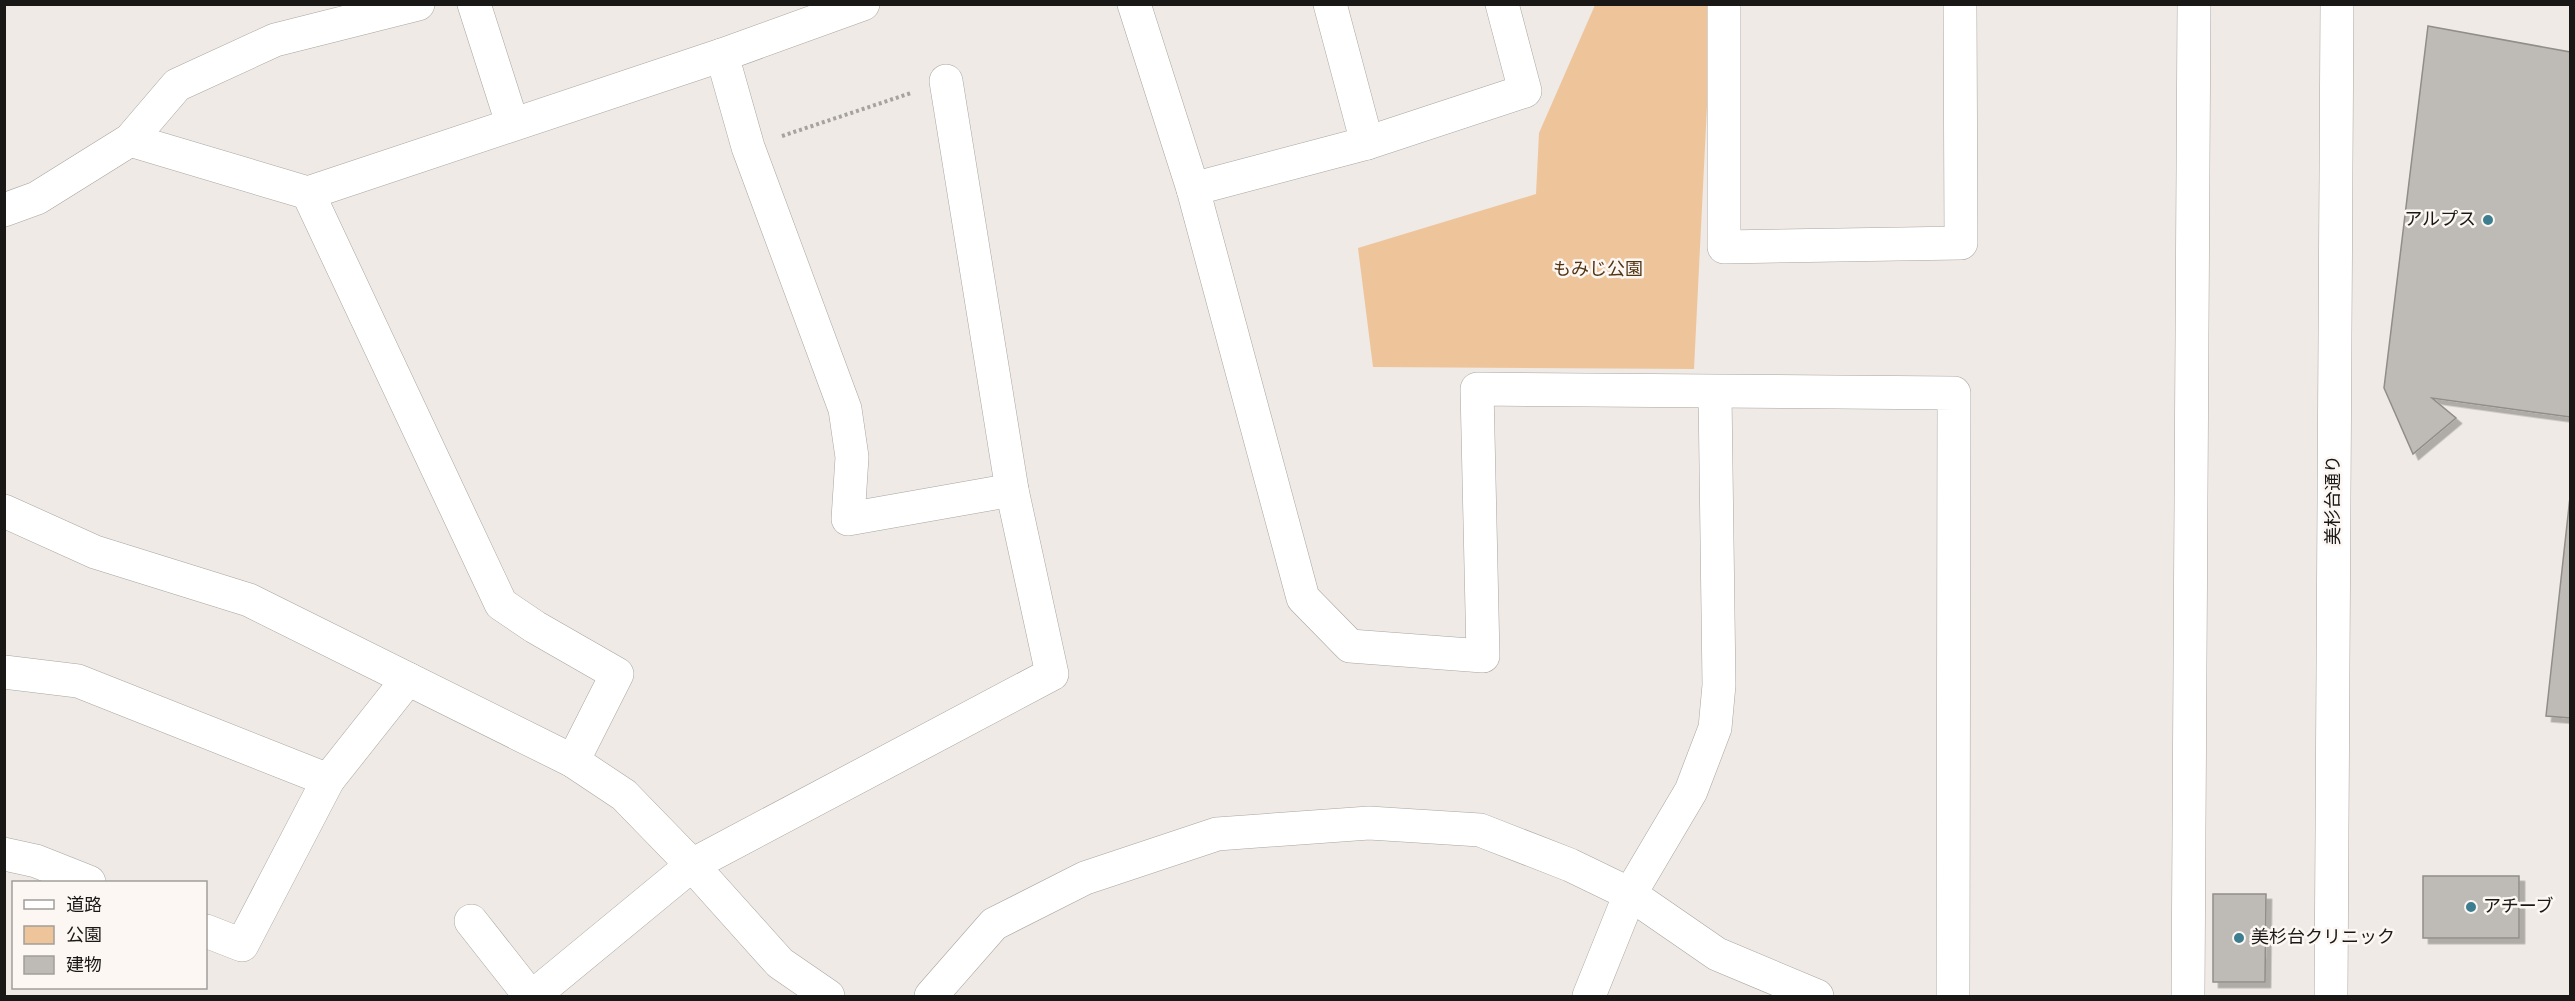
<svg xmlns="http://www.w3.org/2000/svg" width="2575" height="1001" viewBox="0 0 2575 1001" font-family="'Alegreya Sans','Noto Sans JP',sans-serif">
<defs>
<filter id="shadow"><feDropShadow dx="5.5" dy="5.5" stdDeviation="0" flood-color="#0004"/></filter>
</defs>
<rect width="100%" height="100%" fill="#efeae5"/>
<path fill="#eec59b" d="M1595 5H1712L1694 369 1373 367 1358 248 1536 194 1539 133Z"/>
<g fill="#bebab6" stroke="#918d89" stroke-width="1.5" filter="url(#shadow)">
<path d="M2428 26 2570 52V417L2432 398 2456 418 2413 454 2384 388Z"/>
<path d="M2570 497V718L2546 716Z"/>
<rect x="2423" y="876" width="96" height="62"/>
<path d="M2213 894H2266L2265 982H2213Z"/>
</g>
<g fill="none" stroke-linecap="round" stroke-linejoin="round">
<defs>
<g id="minor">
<path d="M474 4 512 123"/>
<path d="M1134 4 1193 189 1303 598 1350 646 1483 656 1477 389 1954 393 1953 996"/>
<path d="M1330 4 1367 143"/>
<path d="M1724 4V247L1961 243 1960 4"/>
<path d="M722 55 748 147 845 409 852 457 848 519 1012 490"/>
<path d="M130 140 308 193 722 55 863 4"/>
<path d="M1193 189 1367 143 1525 91 1502 4"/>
<path d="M308 193 501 604 535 627 617 674 573 761"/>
<path d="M4 210 37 198 130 140 177 85 275 40 418 4"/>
<path d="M4 511 95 552 249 600 573 761 624 795 692 865 780 963 828 996"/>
<path d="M4 672 78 681 328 780"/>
<path d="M4 854 36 861 89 882"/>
<path d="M471 921 530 996"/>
<path d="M206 931 242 945 328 780 408 679"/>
<path d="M533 996 692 865 1052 674 1012 490 946 81"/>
<path d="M931 996 994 924 1085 878 1217 834 1369 823 1480 830 1570 865 1630 894 1717 954 1817 996"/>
<path d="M1589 996 1630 894 1691 791 1715 728 1719 685 1715 393"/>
<path d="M2188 996 2194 4"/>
<path d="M2331 996 2337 4"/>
</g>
</defs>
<use href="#minor" stroke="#a9a5a0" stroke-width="34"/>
<path stroke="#a6a29e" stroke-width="4" stroke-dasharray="3 3" stroke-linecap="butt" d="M782 136 911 93"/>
<use href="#minor" stroke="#fff" stroke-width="33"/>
</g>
<g fill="#3c7e8f" stroke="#fcf7f3" stroke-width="2">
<circle cx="2488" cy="220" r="6"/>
<circle cx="2471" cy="907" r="6"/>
<circle cx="2239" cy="938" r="6"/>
</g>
<g text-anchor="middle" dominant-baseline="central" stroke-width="5" stroke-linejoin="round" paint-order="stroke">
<g font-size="18" fill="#191816" stroke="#fcf7f3" text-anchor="start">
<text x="2476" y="220" text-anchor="end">アルプス</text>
<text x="2483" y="907">アチーブ</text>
<text x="2251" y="938">美杉台クリニック</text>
</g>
<g font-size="18" fill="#523413" stroke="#fcf7f3">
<text x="1598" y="270">もみじ公園</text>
</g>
<g font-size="18" fill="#191816" stroke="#fcf7f3">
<text transform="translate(2334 500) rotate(-90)">美杉台通り</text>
</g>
</g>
<rect width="2575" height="1001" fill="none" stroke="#191816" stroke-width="12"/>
<rect x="12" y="881" width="195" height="108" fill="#fcf7f3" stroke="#a19e9b" stroke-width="1.5"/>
<rect x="24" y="900" width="30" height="9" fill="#ffffff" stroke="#a19e9b" stroke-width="1.5"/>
<text x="66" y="911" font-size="18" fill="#191816">道路</text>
<rect x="24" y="926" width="30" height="18" fill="#eec59b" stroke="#a19e9b" stroke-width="1.5"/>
<text x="66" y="941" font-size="18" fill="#191816">公園</text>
<rect x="24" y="956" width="30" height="18" fill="#bebab6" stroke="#a19e9b" stroke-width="1.5"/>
<text x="66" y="971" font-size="18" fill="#191816">建物</text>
</svg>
